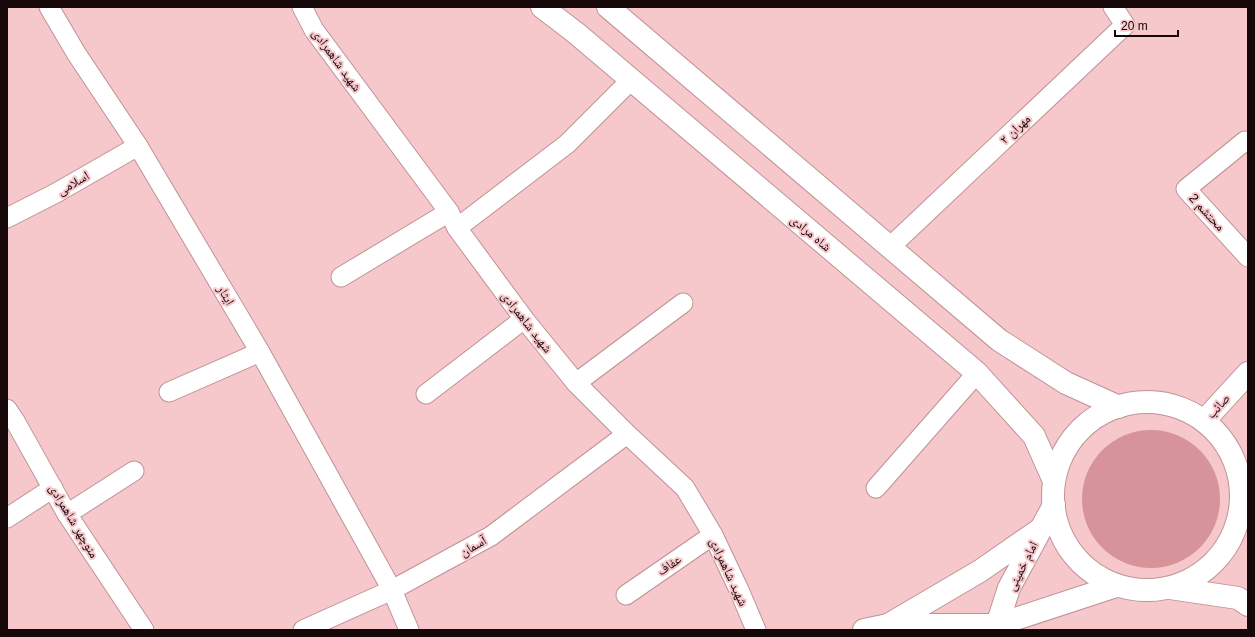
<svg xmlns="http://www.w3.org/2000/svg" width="1255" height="637" viewBox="0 0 1255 637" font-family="Helvetica,'Noto Naskh Arabic',sans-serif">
<rect width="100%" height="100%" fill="#f6c7cb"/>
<circle fill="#d7939a" cx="1151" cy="499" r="69"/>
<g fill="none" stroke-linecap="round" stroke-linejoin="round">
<defs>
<g id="minor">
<path d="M49 7 76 53 138 146 260 352 392 590 409 630"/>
<path d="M302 7 314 30 449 212 457 228 524 319 576 383 627 434 685 488 713 535 739 590 756 630"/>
<path d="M1245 141 1186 189 1248 257"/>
<path d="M7 218 56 193 138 146"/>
<path d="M457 228 567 144 631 80"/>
<path d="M890 247 1125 25 1113 7"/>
<path d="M341 277 449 212"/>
<path d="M576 383 683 303"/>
<path d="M169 392 260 352"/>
<path d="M426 394 524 319"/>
<path d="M7 409 15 421 67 514 144 630"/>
<path d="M876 488 977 373"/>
<path d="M67 514 134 471"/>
<path d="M7 518 53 488"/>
<path d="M626 595 713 535"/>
<path d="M303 630 392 590 491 536 627 434"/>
</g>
<path id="tertiary" d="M1204 421 1248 373"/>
<g id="secondary">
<path d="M1042 528 980 571 888 625H997L1116 586"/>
<path d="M864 630 888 625"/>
<path d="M997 630V625L1009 588 1054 505"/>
</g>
<g id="primary">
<path d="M542 7 576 33 977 373 1034 436 1054 481"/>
<path d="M608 7 999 340 1066 383 1119 407"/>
<circle cx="1147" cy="496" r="94"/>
<path d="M1170 588 1238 598 1248 605"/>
</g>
</defs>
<use href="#minor" stroke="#be9296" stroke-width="21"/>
<use href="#tertiary" stroke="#be9296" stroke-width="24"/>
<use href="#secondary" stroke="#be9296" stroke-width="24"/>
<use href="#primary" stroke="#be9296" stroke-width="24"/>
<use href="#minor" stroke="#fff" stroke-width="19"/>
<use href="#tertiary" stroke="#fff" stroke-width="22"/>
<use href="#secondary" stroke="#fff" stroke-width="22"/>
<use href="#primary" stroke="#fff" stroke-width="22"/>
</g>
<g text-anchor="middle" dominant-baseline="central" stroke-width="4" stroke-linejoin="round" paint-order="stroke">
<g font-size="13" fill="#160809" stroke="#f6c7cb">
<text transform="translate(337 60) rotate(54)">شهید شاهمرادی</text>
<text transform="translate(1015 129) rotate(-43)">مهران ۲</text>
<text transform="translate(73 183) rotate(-30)">اسلامی</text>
<text transform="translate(1207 212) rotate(47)">محتشم 2</text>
<text transform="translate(811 233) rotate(40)">شاه مرادی</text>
<text transform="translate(226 295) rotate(59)">ایثار</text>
<text transform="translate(527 322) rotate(52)">شهید شاهمرادی</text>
<text transform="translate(1218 406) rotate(-48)">صائب</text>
<text transform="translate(74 521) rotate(59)">منوچهر شاهمرادی</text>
<text transform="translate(473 546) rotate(-29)">آسمان</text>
<text transform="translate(669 565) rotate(-35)">عفاف</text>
<text transform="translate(1022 566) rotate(-63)">امام خمینی</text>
<text transform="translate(729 572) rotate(65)">شهید شاهمرادی</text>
</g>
</g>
<rect width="1255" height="637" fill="none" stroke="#160809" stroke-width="16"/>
<path d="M1115 30v6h63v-6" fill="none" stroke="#160809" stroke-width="2"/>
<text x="1121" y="30" font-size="12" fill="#160809" stroke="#f6c7cb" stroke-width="3" paint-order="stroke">20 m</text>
</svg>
